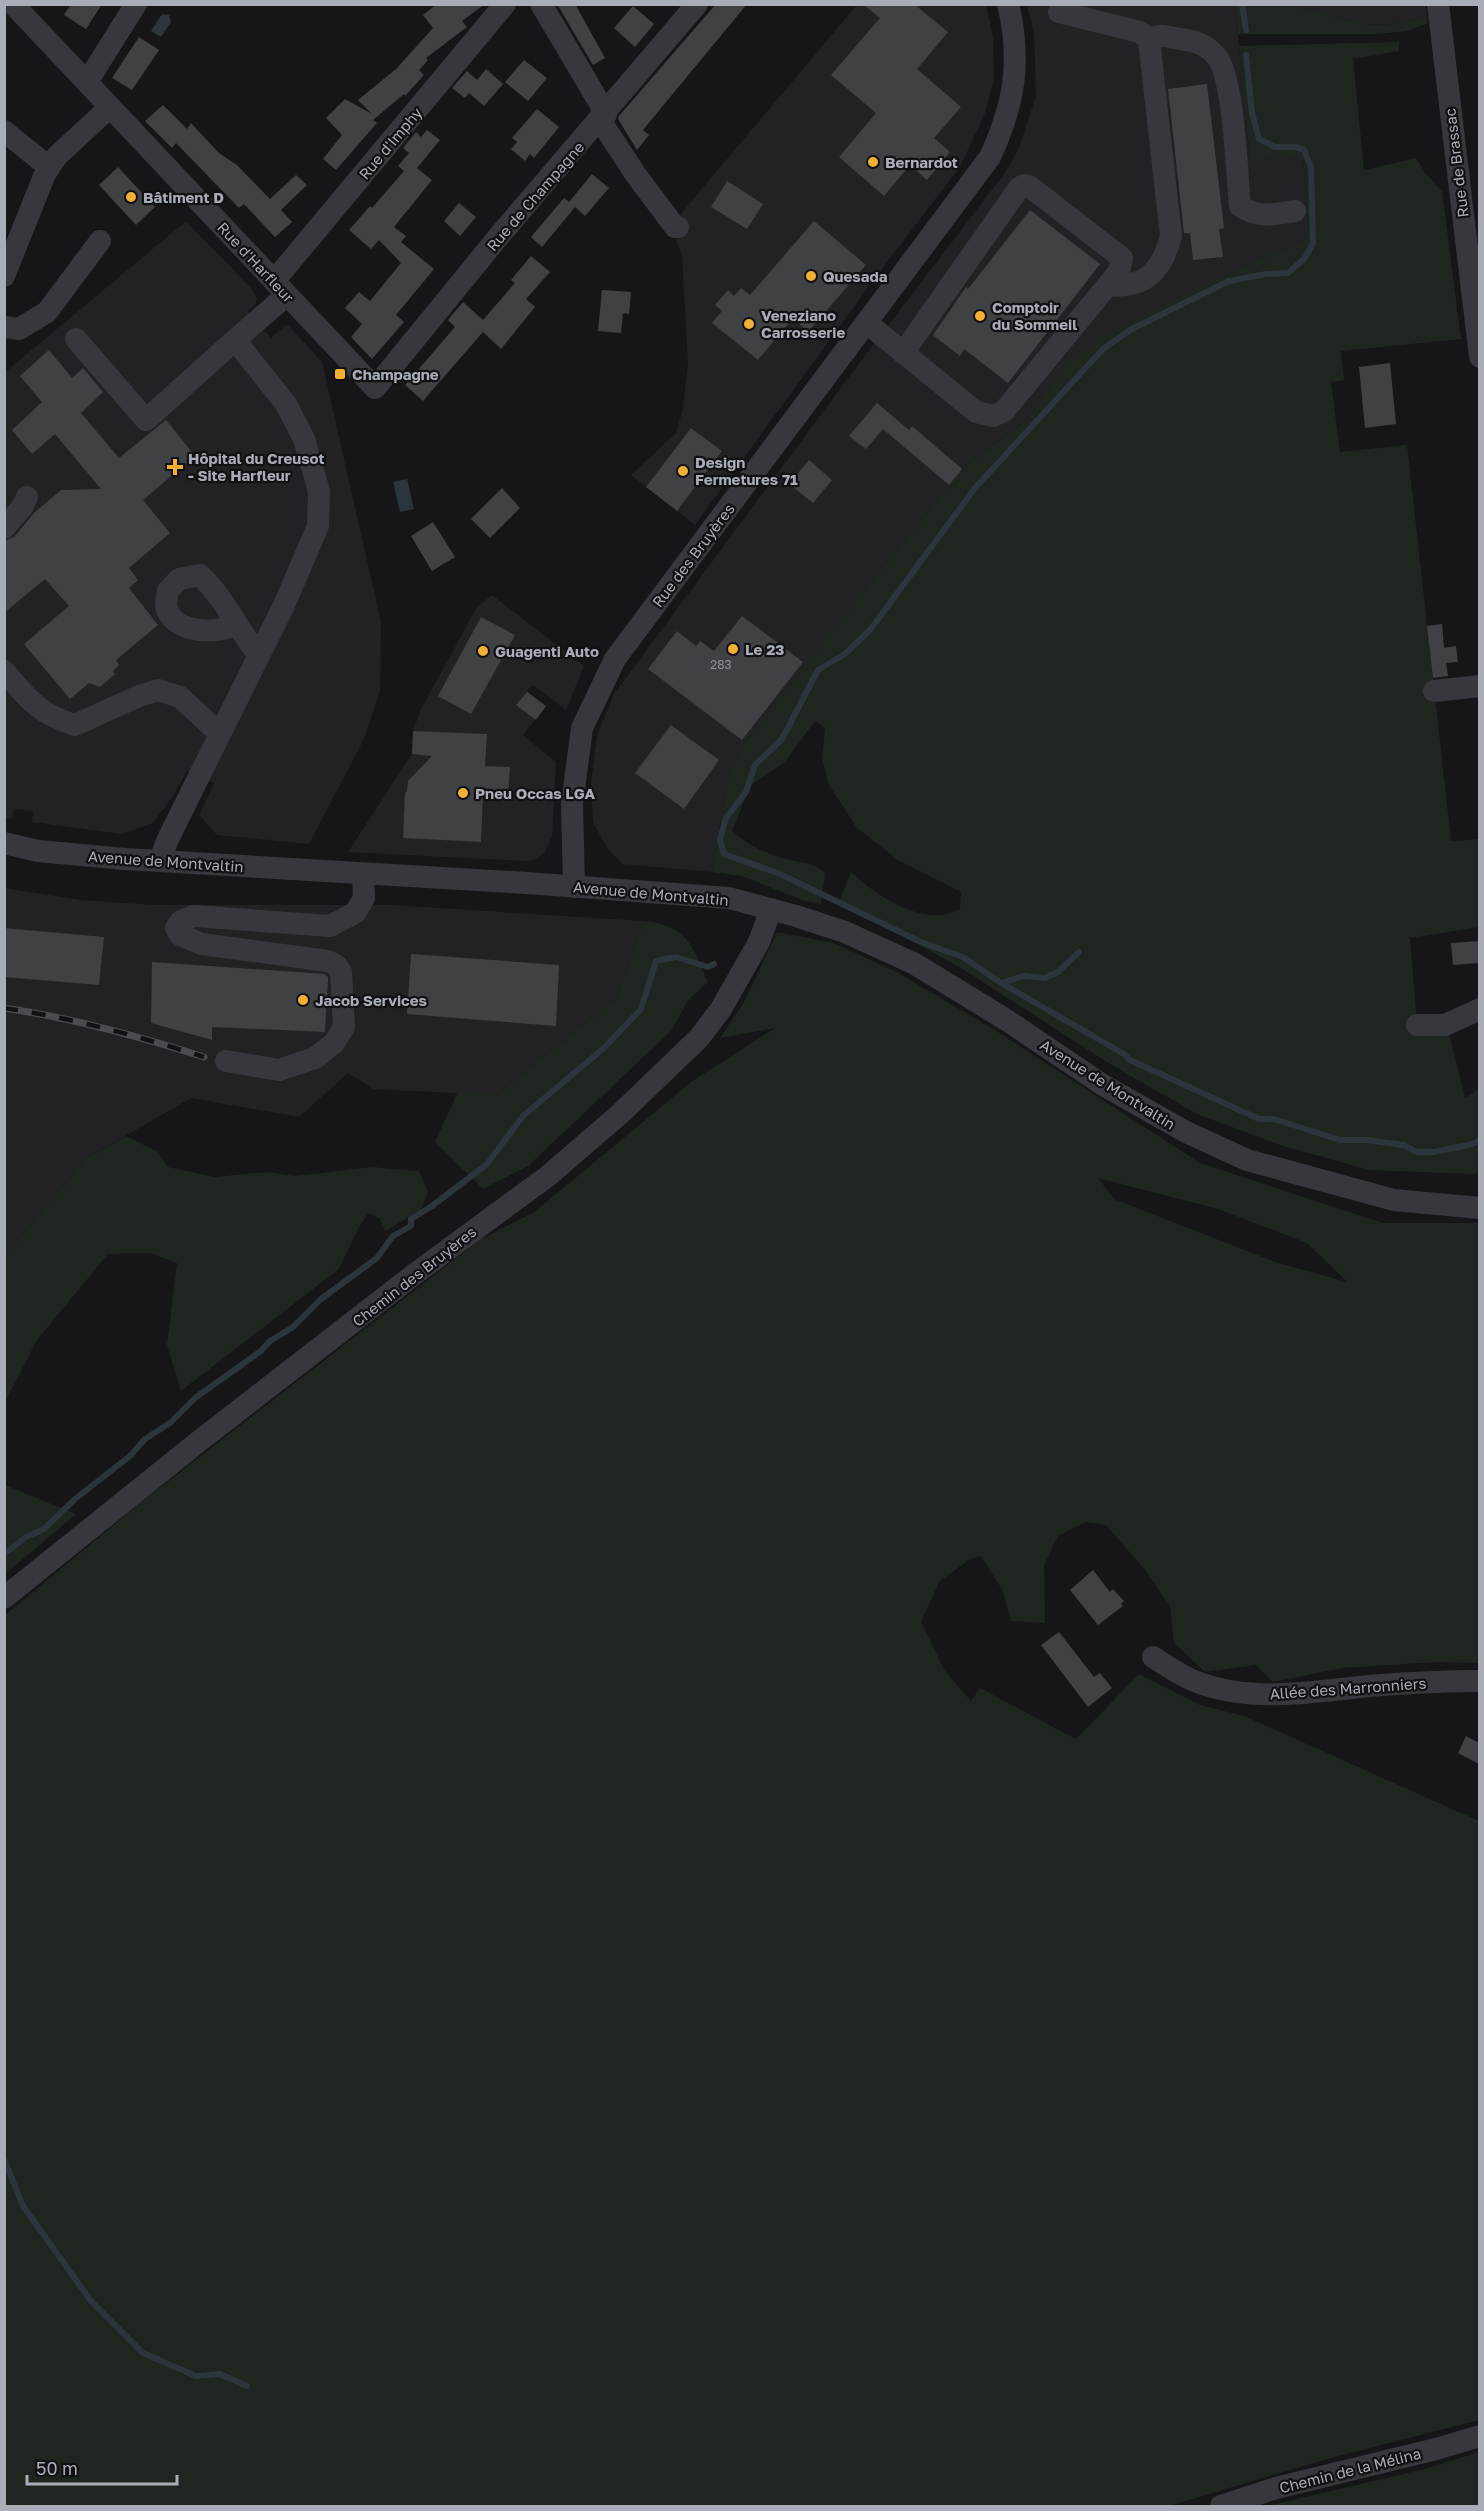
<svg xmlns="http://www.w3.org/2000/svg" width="1484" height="2511" viewBox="0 0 1484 2511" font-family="'Golos Text',sans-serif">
<rect width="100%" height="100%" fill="#161618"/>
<g fill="#222225">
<path d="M857 5H986L993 38 994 78 985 113 960 167 877 275 695 525 631 475 676 433 683 409 688 363 682 255 676 240 688 226 678 217Z"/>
<path d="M1027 5H1235L1250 161 1303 156 1309 237 1159 307 1066 364 1026 421 964 466 867 587 728 780 712 872 623 864 607 848 593 822 591 783 597 735 614 694 854 370 1004 174 1019 148 1036 96 1034 32Z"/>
<path d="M1290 5H1425L1427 17 1388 25 1363 24Z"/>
<path d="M186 221 251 288 257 298 255 305 248 311 271 338 287 324 322 362 381 622 380 691 364 739 309 844 217 835 199 815 214 783 187 771 173 796 153 823 122 834 32 822 33 811 14 809 12 819 5 818 4 373Z"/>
<path d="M492 595 584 666 566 710 533 685 527 691 546 706 523 735 556 762 552 837 544 853 536 859 526 861 348 852 412 754 413 731 421 709 477 607Z"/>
<path d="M5 888 80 900 154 905H391L644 921 616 998 496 1095 373 1089 348 1073 299 1117 191 1098 85 1159 5 1256Z"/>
</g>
<g fill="#1e261f" fill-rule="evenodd">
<path d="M1235 5H1290L1363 24 1388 25 1427 17 1428 23 1407 31 1377 34H1238Z"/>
<path d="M1399 42V51L1353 59 1364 170 1416 158 1425 173 1442 191 1461 339 1341 351 1344 380 1331 382 1340 452 1407 445 1451 841 1480 839 1479 927 1410 938 1417 1025 1448 1029 1465 1098 1479 1089V1172L1473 1174 1369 1170 1283 1146 1197 1114 1110 1064 961 968 888 928 838 905 851 872C877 896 925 929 960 909L961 892 898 860 857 828 829 785 822 759 825 728 815 721 784 763 751 785 732 830C747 846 769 855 790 860 806 864 812 861 825 873L821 904 802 900 742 876 712 872 728 780 742 747 810 658 964 466 1026 421 1066 364 1101 339 1159 307 1309 237 1303 157 1250 161 1239 46Z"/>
<path d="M644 921C688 925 692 946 708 982L689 999 671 1031 528 1166 483 1189 435 1142 458 1092 496 1095 616 998Z"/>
<path d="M777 932 834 943 897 972 998 1032 1200 1163 1383 1223H1479V1663L1437 1662 1342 1668 1273 1682 1256 1665 1205 1672 1174 1643 1170 1606 1146 1571 1106 1525 1086 1522 1058 1536 1044 1565 1045 1623 1011 1621 1003 1591 981 1556 970 1559 939 1582 921 1622 945 1671 971 1701 980 1688 1076 1739 1139 1674 1200 1705 1244 1716 1479 1821V2420L1327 2459 1169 2506H5V1615L144 1500 481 1239 533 1213 691 1082 775 1028 720 1038 744 1002ZM1098 1178 1218 1209 1307 1243 1347 1282 1275 1262 1114 1199Z"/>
<path d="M126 1136 158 1152 168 1167 214 1177 267 1172 295 1176 372 1167 419 1171 428 1192 421 1209 386 1231 379 1218 368 1213 358 1229 339 1269 181 1391 167 1345 177 1263 150 1253 108 1254 37 1340 5 1402V1256L85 1159Z"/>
<path d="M5 1485 76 1514 5 1574Z"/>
<path d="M1479 2452V2506H1267L1425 2469Z"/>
</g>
<g fill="#2c353c">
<path d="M162 14 169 15 171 22 161 37 151 31Z"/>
<path d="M407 479 414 509 400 512 393 482Z"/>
</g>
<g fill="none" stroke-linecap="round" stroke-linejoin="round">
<g stroke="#2c353c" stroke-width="6">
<path d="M1242 4 1246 30"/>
<path d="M1246 55 1252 113 1259 139 1275 147H1296L1304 150 1311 167 1313 243 1305 258 1288 273 1266 274 1229 281 1130 330 1103 349 975 488 870 630 845 654 818 670 782 739 755 765 746 792 726 818 720 840 724 854 780 874 921 942 963 957 1001 983 1124 1054 1130 1060 1259 1119H1274L1340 1140H1366L1404 1145 1416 1152H1433L1473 1144 1480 1140"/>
<path d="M1001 983 1024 976 1045 978 1058 972 1079 952"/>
<path d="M4 1554 26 1537 44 1529 75 1499 130 1456 145 1439 170 1423 195 1398 261 1351 270 1341 293 1327 321 1299 377 1258 393 1236 411 1226V1219L432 1206 487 1164 523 1116 604 1048 641 1009 656 961 676 957 708 967 714 964"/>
<path d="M4 2159 23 2206 91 2301 143 2353 196 2376 220 2374 247 2386"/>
</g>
</g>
<g fill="#404145">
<path d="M71 4H102L86 29 64 15Z"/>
<path d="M437 4H485L462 21 467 27 426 58 428 60 419 70 424 75 405 96 404 94 373 120 377 123 336 170 323 159 342 135 326 118 345 99 372 114 358 100 396 69 433 28 423 15Z"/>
<path d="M557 4H575L605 58 593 65Z"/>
<path d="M716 4H747L643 130 649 135 637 150 618 119 619 116Z"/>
<path d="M863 4H914L948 32 917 69 961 107 934 138 950 152 927 180 910 165 884 196 839 157 876 113 831 75 880 18Z"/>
<path d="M633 6 654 24 635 47 614 28Z"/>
<path d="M139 37 159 50 132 90 112 78Z"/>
<path d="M524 60 547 78 528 101 505 82Z"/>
<path d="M486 69 503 84 484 106 469 93 465 98 452 88 467 71 477 80Z"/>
<path d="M1207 84 1224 228 1219 229 1223 257 1193 260 1190 233H1184L1168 89Z"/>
<path d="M163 105 187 129 191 123 219 153 237 165 270 199 296 175 307 185 281 210 292 222 275 237 244 204 239 208 176 143 172 148 145 121Z"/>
<path d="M537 109 559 127 534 158 530 154 525 161 511 149 517 142 512 138Z"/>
<path d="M427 130 440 140 417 168 432 180 394 227 406 236 401 242 434 269 396 315 404 322 372 359 351 337 362 324 345 308 359 292 370 301 401 263 379 240 371 249 349 230 370 206 372 208 404 171 398 166 409 153 403 148 416 132 421 137Z"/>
<path d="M118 167 155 207 136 225 99 185Z"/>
<path d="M592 174 609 188 585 216 575 207 542 247 531 237 564 198 569 202Z"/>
<path d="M727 181 763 204 747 229 711 207Z"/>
<path d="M459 203 476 217 460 236 444 221Z"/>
<path d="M1030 210 1100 264 1008 383 964 349 960 356 933 335 966 287 968 289Z"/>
<path d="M814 221 866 265 808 332 793 318 758 360 712 323 722 311 715 305 728 290 734 296 741 288 750 295Z"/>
<path d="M531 256 550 272 526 299 535 307 501 349 483 332 423 401 405 385 455 327 448 320 463 302 483 320 515 283 511 280Z"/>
<path d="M602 290 631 292 629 314 623 313 621 333 598 331Z"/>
<path d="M49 350 72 378 83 368 103 392 81 413 119 458 166 420 195 456 143 500 170 533 129 568 138 580 129 588 158 625 116 660 119 665 113 671 115 674 100 687 89 683 70 699 24 644 69 606 45 579 4 613V541L14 537 34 513 61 490 101 489 55 434 32 454 12 430 42 402 20 376Z"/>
<path d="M1390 363 1396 424 1365 428 1359 367Z"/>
<path d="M877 403 909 430 912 426 962 469 949 485 883 429 866 449 849 436Z"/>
<path d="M691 428 722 451 677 511 646 487Z"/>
<path d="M809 460 832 480 813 503 789 484Z"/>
<path d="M502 488 520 508 490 538 471 519Z"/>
<path d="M433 522 455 557 432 571 411 536Z"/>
<path d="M742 616 803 662 742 740 648 669 677 631 696 646 700 641 714 651Z"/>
<path d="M481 617 515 635 471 714 438 696Z"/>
<path d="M1442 624 1444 648 1456 646 1458 662 1446 663 1448 676 1433 678 1427 626Z"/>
<path d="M527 692 546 706 536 720 516 705Z"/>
<path d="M671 725 719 760 684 809 635 773Z"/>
<path d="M413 731 487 734 485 766 510 767 508 795 483 794 481 842 403 838 405 793 407 791 408 781 432 756 412 754Z"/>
<path d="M4 928 104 937 99 985 4 977Z"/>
<path d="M1479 941V963L1453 965 1451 943Z"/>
<path d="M411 954 559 965 556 1026 407 1014Z"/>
<path d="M152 962 324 974 328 977V981L325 1032 212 1027V1040L151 1023Z"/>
<path d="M1093 1570 1110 1592 1113 1589 1124 1601 1121 1604 1123 1606 1098 1625 1070 1590Z"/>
<path d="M1059 1632 1094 1677 1100 1673 1112 1688 1088 1707 1041 1645Z"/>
<path d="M1466 1736 1479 1743V1764L1458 1753Z"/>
</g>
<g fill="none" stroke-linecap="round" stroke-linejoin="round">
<g stroke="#37383d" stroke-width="22">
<path d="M13 4 375 388 499 236 697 4"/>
<path d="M541 4 606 114"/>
<path d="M1438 4 1480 357"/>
<path d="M1059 12 1140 32 1149 40 1171 236C1161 273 1146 287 1107 286"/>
<path d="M1149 40C1158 33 1169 37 1180 39 1195 41 1206 44 1216 56 1234 76 1237 176 1240 206 1259 219 1274 214 1295 211"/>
<path d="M87 82 136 4"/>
<path d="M600 120 636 175 675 227H678"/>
<path d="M4 131 49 167"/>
<path d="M4 276 45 174 57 156 110 107"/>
<path d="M274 281 505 4"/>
<path d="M867 323 976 412 993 416 1004 411 1107 286 1119 271 1122 258 1029 186 1024 185 1019 188 903 353"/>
<path d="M4 327 19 329 47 312 100 241"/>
<path d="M76 339 146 420 235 340"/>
<path d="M4 528 22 507 27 497"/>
<path d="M237 624C216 634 178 634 167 610 165 605 167 596 168 591L179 579 200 575C226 600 237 628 259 656"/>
<path d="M4 671C28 699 39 714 75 725L139 696 158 690 180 697 220 734"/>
<path d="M1434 691 1480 686"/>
<path d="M4 843 38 851 125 859 527 883 729 898 796 916 845 932 915 964 1008 1021 1103 1085 1186 1132 1247 1160 1394 1200 1480 1208"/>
<path d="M160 861 167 841 284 605 318 526 319 491 304 439 286 404 235 340 287 295"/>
<path d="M574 887 572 804 582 728 615 659 990 157C1014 105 1022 61 1008 4"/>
<path d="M1417 1025H1445L1480 1009"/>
<path d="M226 1061 279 1070 315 1058 334 1043 344 1027 341 972 336 965 328 961 202 944 180 935 176 928 181 921 194 916 330 926 355 913 364 898 363 874"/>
<path d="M4 1598 198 1442 416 1273 548 1176 621 1113 699 1038 721 1009 759 942 771 909"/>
<path d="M1153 1657C1167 1666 1181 1676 1197 1682 1252 1703 1312 1692 1369 1686 1406 1683 1443 1681 1480 1681"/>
<path d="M1221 2506 1276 2488 1436 2449 1480 2436"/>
</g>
<defs>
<path id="rail" d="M4 1008C73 1018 138 1036 204 1057"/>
</defs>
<use href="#rail" stroke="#4a4c52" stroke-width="7"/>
<use href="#rail" stroke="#111113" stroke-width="4.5" stroke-dasharray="14" stroke-linecap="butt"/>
</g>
<g fill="#f2b134" stroke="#111113" stroke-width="2">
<circle cx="873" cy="162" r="6"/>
<circle cx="131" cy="197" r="6"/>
<circle cx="811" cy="276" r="6"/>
<circle cx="980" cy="316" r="6"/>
<circle cx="749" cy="324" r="6"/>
<rect x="334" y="368" width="12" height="12" rx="3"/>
<path d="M172 458h6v6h6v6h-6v6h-6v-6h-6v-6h6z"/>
<circle cx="683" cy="471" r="6"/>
<circle cx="733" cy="649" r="6"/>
<circle cx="483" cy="651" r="6"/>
<circle cx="463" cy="793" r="6"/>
<circle cx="303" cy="1000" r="6"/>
</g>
<g text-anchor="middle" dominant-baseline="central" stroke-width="4.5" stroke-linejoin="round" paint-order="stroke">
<g font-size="12" fill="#8e929b">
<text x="721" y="664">283</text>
</g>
<g font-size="15" fill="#a8adb8" stroke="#111113">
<text transform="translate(390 143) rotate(-50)">Rue d'Imphy</text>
<text transform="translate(1456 163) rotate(-97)">Rue de Brassac</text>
<text transform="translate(535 196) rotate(-49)">Rue de Champagne</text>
<text transform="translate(256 262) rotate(47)">Rue d'Harfleur</text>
<text transform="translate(693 555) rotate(-53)">Rue des Bruyères</text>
<text transform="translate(166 861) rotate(4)">Avenue de Montvaltin</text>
<text transform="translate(651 893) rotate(5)">Avenue de Montvaltin</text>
<text transform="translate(1108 1084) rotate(32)">Avenue de Montvaltin</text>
<text transform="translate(414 1276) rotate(-38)">Chemin des Bruyères</text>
<text transform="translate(1348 1688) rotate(-4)">Allée des Marronniers</text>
<text transform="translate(1350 2470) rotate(-14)">Chemin de la Mélina</text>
</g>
<g font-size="15" font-weight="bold" fill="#a8adb8" stroke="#111113" text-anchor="start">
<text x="885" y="162">Bernardot</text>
<text x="143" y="197">Bâtiment D</text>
<text x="823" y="276">Quesada</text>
<text x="992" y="307">Comptoir<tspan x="992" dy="17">du Sommeil</tspan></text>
<text x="761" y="315">Veneziano<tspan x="761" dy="17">Carrosserie</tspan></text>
<text x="352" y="374">Champagne</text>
<text x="188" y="458">Hôpital du Creusot<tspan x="188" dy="17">- Site Harfleur</tspan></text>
<text x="695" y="462">Design<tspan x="695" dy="17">Fermetures 71</tspan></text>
<text x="745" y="649">Le 23</text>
<text x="495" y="651">Guagenti Auto</text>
<text x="475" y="793">Pneu Occas LGA</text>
<text x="315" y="1000">Jacob Services</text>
</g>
</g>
<rect width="1484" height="2511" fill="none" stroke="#a8adb8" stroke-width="12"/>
<path d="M27 2475v9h150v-9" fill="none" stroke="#a8adb8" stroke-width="3"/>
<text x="36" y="2475" font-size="18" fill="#a8adb8" stroke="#111113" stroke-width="4.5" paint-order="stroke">50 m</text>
</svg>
